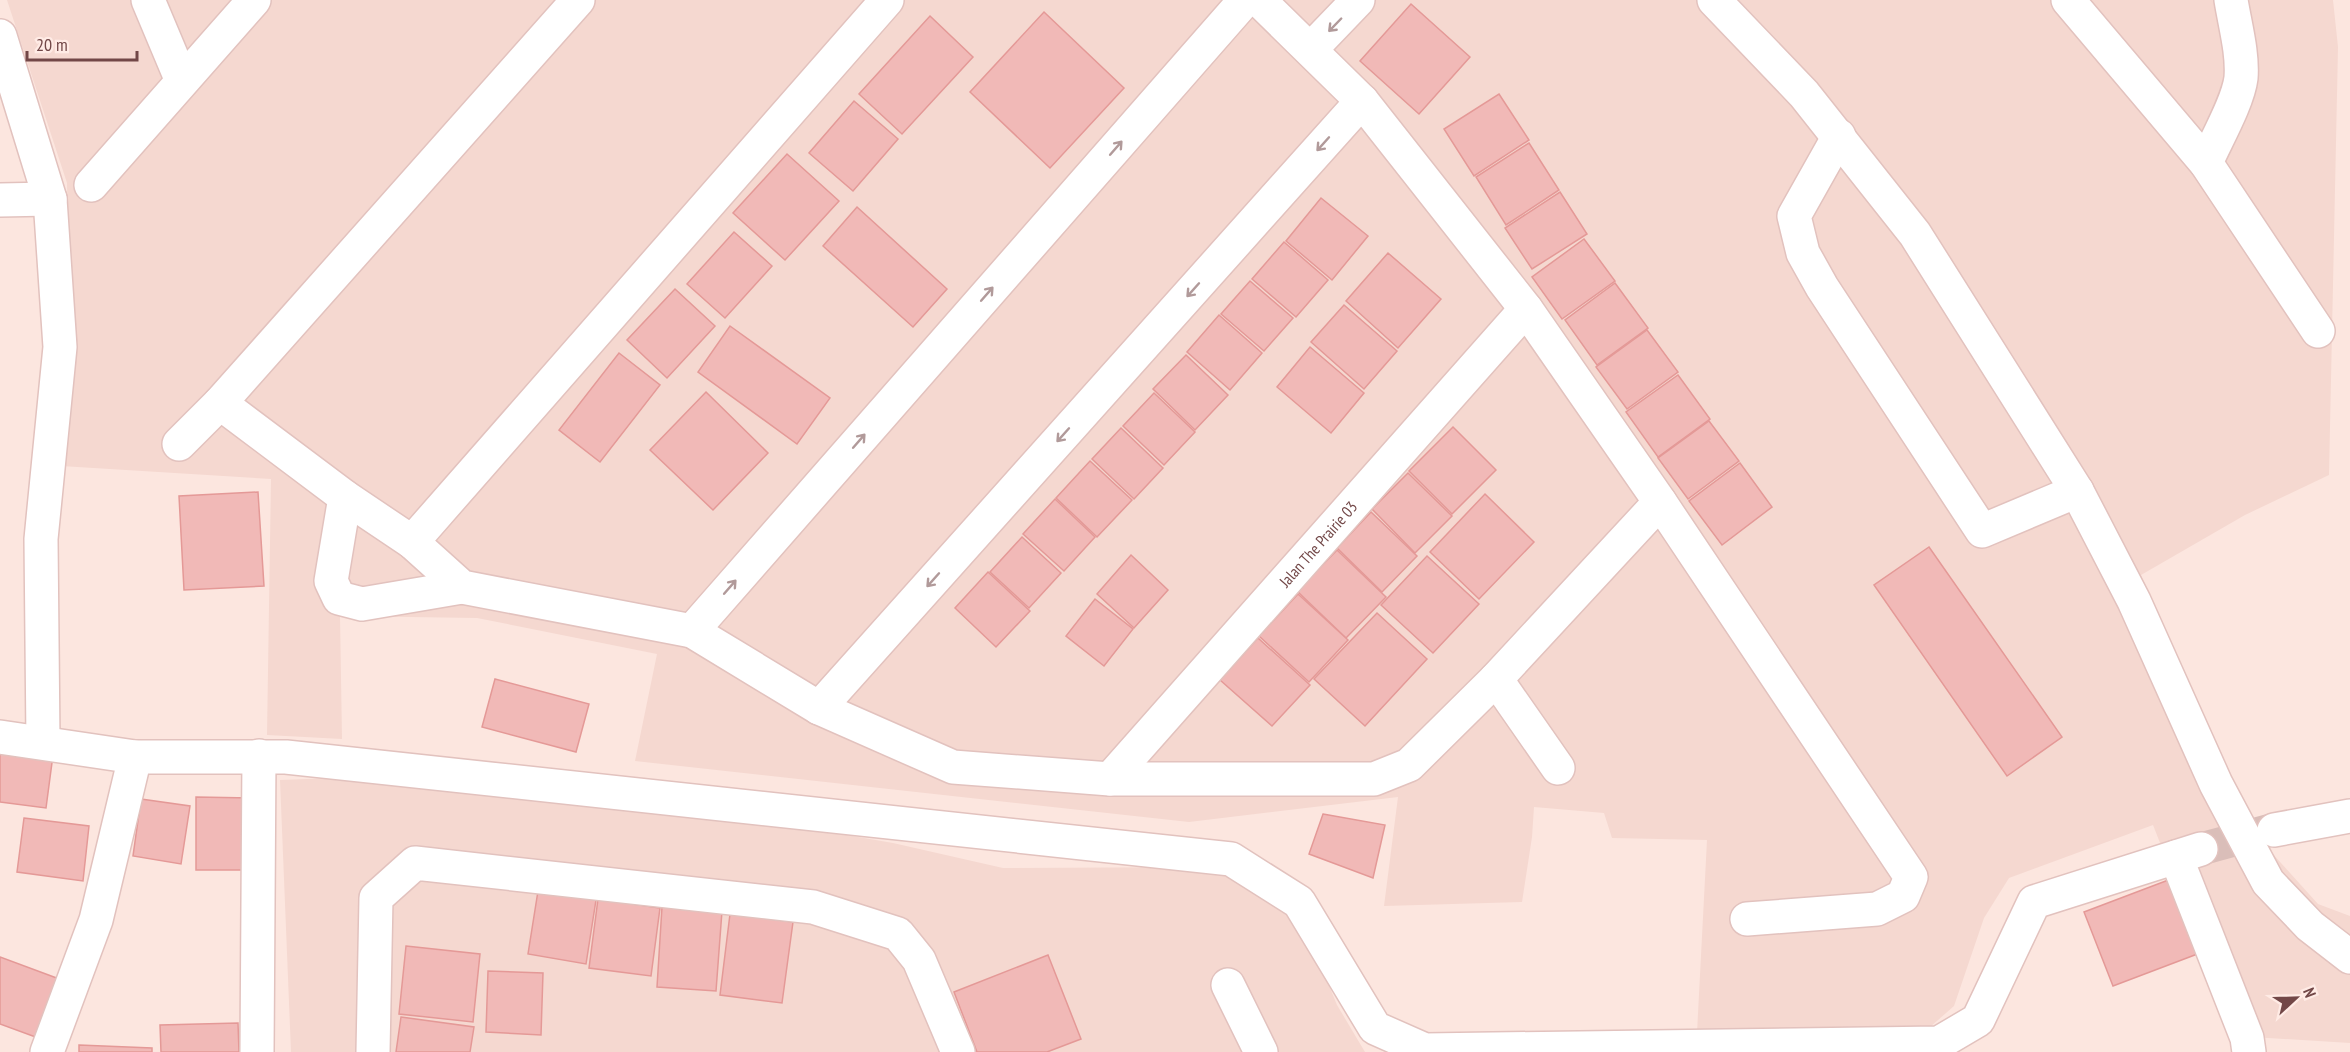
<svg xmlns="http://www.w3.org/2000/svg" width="2350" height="1052" viewBox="0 0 2350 1052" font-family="'PT Sans Narrow',sans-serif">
<rect width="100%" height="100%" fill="#fce6df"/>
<g fill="#f5d8d0">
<path d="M7 0H2333L2338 47 2329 475 2245 515 2141 575 2252 831 2318 904 2350 916V1043L2236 1036 2153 825 2009 878 1984 918 1954 1006 1921 1035 1697 1033 1707 840 1612 838 1604 813 1534 807 1532 837 1522 902 1384 906 1398 797 1189 822 635 761 657 654 477 618 340 616 342 739 267 735 271 479 61 466 70 371 67 183Z"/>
<path d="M360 777 777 823 893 843 1003 868 1205 867 1237 871 1299 913 1337 1005 1365 1052H291L280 780Z"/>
</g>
<g fill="#f1b9b7" stroke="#e49997" stroke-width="1.5">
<path d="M1411 4 1470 57 1419 114 1360 61Z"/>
<path d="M1044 12 1124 88 1050 168 970 92Z"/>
<path d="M930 16 973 57 902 134 859 94Z"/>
<path d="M1499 94 1529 140 1474 176 1444 129Z"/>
<path d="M854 101 898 139 853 191 809 153Z"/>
<path d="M1529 143 1559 190 1506 225 1476 177Z"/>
<path d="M787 154 839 201 785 260 733 213Z"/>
<path d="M1560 192 1587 234 1532 269 1505 228Z"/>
<path d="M1321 198 1368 236 1332 280 1286 241Z"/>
<path d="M857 207 947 289 913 327 823 246Z"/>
<path d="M734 232 772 266 725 318 687 284Z"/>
<path d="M1584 239 1615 281 1562 319 1532 277Z"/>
<path d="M1284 242 1328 280 1296 317 1252 279Z"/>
<path d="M1388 253 1441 299 1398 348 1346 301Z"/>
<path d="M1250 281 1293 318 1264 351 1221 314Z"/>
<path d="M1615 283 1648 328 1597 365 1565 320Z"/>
<path d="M675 289 715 326 667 378 627 340Z"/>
<path d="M1344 305 1397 351 1364 389 1311 342Z"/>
<path d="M1219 315 1262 353 1230 390 1187 352Z"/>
<path d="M730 326 830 398 797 444 698 372Z"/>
<path d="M1647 330 1678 372 1627 409 1596 367Z"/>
<path d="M1310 347 1364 393 1331 433 1277 387Z"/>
<path d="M619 353 660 385 600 462 559 430Z"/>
<path d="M1186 355 1228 395 1195 430 1153 389Z"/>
<path d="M1678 375 1710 419 1658 457 1626 412Z"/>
<path d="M706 392 768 453 713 510 650 450Z"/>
<path d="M1154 393 1195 432 1164 465 1123 426Z"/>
<path d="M1709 421 1739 461 1688 499 1658 458Z"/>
<path d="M1453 427 1496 470 1452 514 1409 471Z"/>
<path d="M1121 428 1163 468 1134 499 1092 459Z"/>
<path d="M1090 461 1132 500 1097 537 1056 498Z"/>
<path d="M1740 463 1772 507 1722 545 1689 501Z"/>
<path d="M1408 473 1452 516 1415 553 1372 509Z"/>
<path d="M258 492 264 586 184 590 179 496Z"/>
<path d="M1485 494 1534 542 1479 599 1430 552Z"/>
<path d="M1055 499 1095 537 1064 571 1023 534Z"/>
<path d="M1371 512 1417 556 1382 592 1337 548Z"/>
<path d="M1022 537 1061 573 1029 608 990 572Z"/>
<path d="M1929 547 2062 737 2007 776 1874 585Z"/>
<path d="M1337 550 1386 597 1346 638 1297 591Z"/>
<path d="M1131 555 1168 590 1134 628 1097 594Z"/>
<path d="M1427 556 1479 604 1433 653 1381 605Z"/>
<path d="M988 572 1030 611 996 647 955 608Z"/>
<path d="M1298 594 1348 640 1309 682 1259 636Z"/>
<path d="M1095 599 1133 629 1104 666 1066 636Z"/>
<path d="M1377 613 1427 659 1365 726 1314 679Z"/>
<path d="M1258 638 1310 685 1272 726 1220 680Z"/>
<path d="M495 679 589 704 576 752 482 727Z"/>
<path d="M0 748 53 755 46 808 0 802Z"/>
<path d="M196 797 251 798 250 870H196Z"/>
<path d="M141 799 190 806 181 864 133 856Z"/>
<path d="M1323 814 1385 825 1373 878 1309 854Z"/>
<path d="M24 818 89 826 83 881 17 872Z"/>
<path d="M2171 879 2200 953 2113 986 2084 912Z"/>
<path d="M538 891 596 900 586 964 528 954Z"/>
<path d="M598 899 660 908 651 976 589 968Z"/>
<path d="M662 907 722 911 716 991 657 987Z"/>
<path d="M730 914 793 922 782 1003 720 995Z"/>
<path d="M406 946 480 954 473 1022 399 1014Z"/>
<path d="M1048 955 1081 1039 1047 1052H977L954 992Z"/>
<path d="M0 957 62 980 41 1039 0 1024Z"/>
<path d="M488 971 543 973 541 1035 486 1032Z"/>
<path d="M401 1017 474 1027 470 1052H396Z"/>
<path d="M238 1023 239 1052H161L160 1025Z"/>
<path d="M79 1045 152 1048V1052H79Z"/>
</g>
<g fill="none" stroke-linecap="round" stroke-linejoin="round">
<path stroke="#dabeb9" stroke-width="33" stroke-dasharray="33 16" stroke-linecap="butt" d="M2201 849 2271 830"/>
<defs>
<g id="minor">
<path d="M148 0 182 81"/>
<path d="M1259 0 1362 101 1526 309 1660 502 1911 877 1903 896 1877 909 1747 919"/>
<path d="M1714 0 1804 94 1915 234 2077 491 2134 601 2216 784 2268 882 2310 926 2350 957"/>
<path d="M2068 0 2206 163 2318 331"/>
<path d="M0 36 50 199 60 347 41 539 43 742"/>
<path d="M1311 49 1358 0"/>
<path d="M1839 136 1794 216 1803 253 1822 287 1982 531 2077 491"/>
<path d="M2206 163C2216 140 2238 102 2241 78 2243 53 2235 25 2231 0"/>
<path d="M91 185 254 0"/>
<path d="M0 200 50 199"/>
<path d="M220 403 345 497 412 542 462 587 692 631 819 708 953 767 1110 779H1374L1409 765 1496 679 1660 502"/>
<path d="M179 444 220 403 578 0"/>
<path d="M345 497 331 581 339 598 362 604 462 587"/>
<path d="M412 542 887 0"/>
<path d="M692 631 1245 0"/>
<path d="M1496 679 1558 768"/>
<path d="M819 708 1362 101"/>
<path d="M0 737 135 757H286L1231 859 1299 902 1375 1028 1425 1050 1939 1043 1978 1020 2034 902 2201 849"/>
<path id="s1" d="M1110 779 1526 309"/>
<path d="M2274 830 2350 816"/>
<path d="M2176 857 2247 1038 2249 1052"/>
<path d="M1228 985 1261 1052"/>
<path d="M47 1052 96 920 135 757"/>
<path d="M257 1052 259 756"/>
<path d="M373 1052 376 898 415 863 813 907 898 934 919 960 958 1052"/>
</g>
</defs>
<use href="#minor" stroke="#e2c2be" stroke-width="36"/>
<use href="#minor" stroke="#fff" stroke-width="33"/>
</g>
<defs><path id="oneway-shaft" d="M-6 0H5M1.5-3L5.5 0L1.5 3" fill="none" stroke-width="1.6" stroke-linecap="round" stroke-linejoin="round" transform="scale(1.5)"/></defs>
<g stroke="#b19a9a">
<use href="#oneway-shaft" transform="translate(1335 25) rotate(134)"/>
<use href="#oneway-shaft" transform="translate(1323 144) rotate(132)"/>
<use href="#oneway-shaft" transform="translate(1116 148) rotate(-49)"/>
<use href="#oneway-shaft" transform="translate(1193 290) rotate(132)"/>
<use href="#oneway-shaft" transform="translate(987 294) rotate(-49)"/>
<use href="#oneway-shaft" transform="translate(1063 435) rotate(132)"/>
<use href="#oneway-shaft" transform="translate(859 441) rotate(-49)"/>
<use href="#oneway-shaft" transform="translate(933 580) rotate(132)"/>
<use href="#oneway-shaft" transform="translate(730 587) rotate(-49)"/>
</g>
<g text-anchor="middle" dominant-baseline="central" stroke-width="4.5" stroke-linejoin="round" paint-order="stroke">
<g font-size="16" fill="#724747" stroke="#ffebe5">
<text stroke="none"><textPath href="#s1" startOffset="314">Jalan The Prairie 03</textPath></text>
</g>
</g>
<g transform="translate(2296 998) rotate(68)" stroke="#ffebe5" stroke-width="4.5" paint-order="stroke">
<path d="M0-4.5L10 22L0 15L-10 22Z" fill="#724747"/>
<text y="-9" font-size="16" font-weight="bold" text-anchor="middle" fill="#724747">N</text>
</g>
<path d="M27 51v9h110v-9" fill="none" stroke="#724747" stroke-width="3"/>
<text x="36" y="51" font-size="18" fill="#724747" stroke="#ffebe5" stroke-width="4.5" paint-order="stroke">20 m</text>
</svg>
